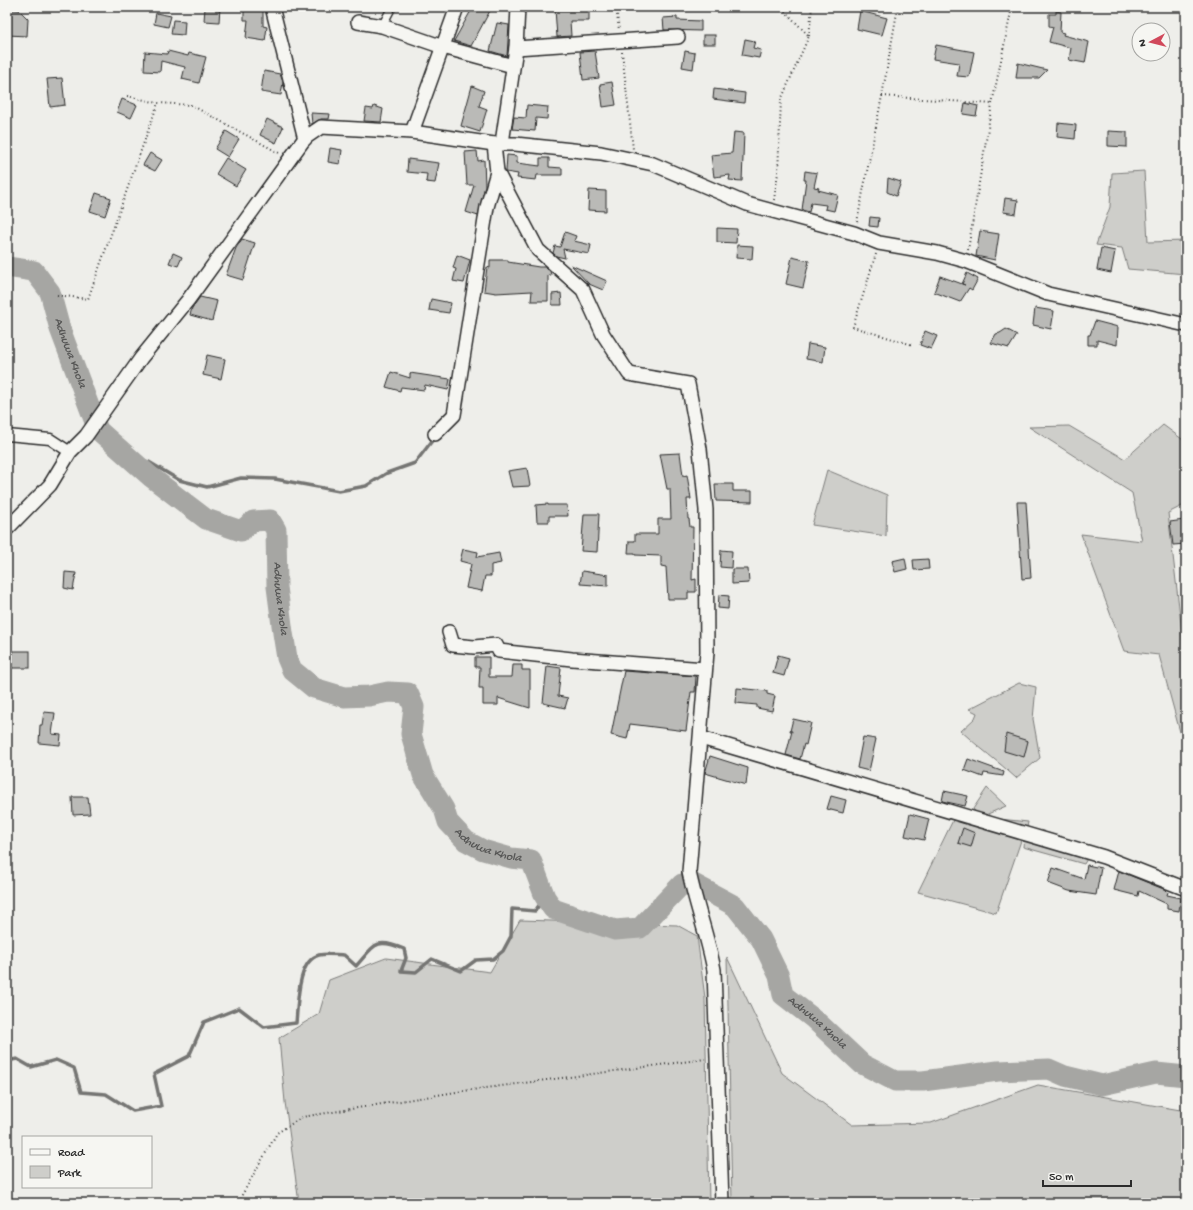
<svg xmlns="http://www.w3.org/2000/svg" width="1193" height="1210" viewBox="0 0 1193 1210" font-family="'Gochi Hand',sans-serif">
<rect width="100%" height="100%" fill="#eeeeea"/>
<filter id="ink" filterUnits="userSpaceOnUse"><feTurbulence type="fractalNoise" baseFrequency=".025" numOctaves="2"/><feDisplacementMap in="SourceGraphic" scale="8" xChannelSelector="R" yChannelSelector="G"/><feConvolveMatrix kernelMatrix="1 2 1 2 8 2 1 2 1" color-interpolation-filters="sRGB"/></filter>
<g filter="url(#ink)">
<g fill="#cececa" stroke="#7c7c7a">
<path d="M1144 171 1148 242 1186 241V274L1128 269 1122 248 1096 245 1110 207 1112 173Z"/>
<path d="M1163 425 1186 442V504L1168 513 1186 667V754L1159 655 1124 651 1081 534 1142 541 1132 493 1029 427 1069 426 1125 459Z"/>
<path d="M827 470 887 495 886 536 812 525Z"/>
<path d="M1019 683 1036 687 1033 719 1040 758 1016 778C998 761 979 748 961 731L975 718 977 713 969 709Z"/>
<path d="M987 788 1006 806 981 817 1028 822 1027 827 1092 850 1084 864 1023 847 1025 829 996 913 918 892 956 814 979 816 973 809Z"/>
<path d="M520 920 677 925 697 936 705 998 709 1203H299L285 1102 279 1038 319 1014 329 980 386 958 490 972Z"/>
<path d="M727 957 782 1073 852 1125 931 1123 1038 1085 1186 1111V1203H732Z"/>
</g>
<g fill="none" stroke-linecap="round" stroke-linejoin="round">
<g stroke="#757573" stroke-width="3.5">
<path d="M130 457 149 462 179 480 207 487 241 478 275 479 339 491 366 486 387 473 415 463 435 437"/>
<path d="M7 1061 17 1059 31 1067 56 1060 74 1068 81 1092 106 1094 133 1111 161 1106 154 1074 189 1056 204 1022 239 1008 264 1027 296 1023C298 1004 297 961 319 955 326 953 337 955 344 955L356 966C375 945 375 937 404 949L406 958 401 971 416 972 432 959 461 971 476 960 493 959 503 951 511 936 512 909 535 911 545 897"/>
</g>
<path stroke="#a6a6a3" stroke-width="21" id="s1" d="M7 267 34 271 50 292 60 329 98 430 151 477 206 519 241 531 253 521 270 520 276 530 277 587 283 633 287 658 292 670 314 688 344 697 369 696 388 692 408 693 414 707 411 734 423 775 444 809 448 822 466 841 483 850 511 858 531 860 545 897 553 909 615 930 640 928 682 884 692 883 735 906 761 939 779 976 783 995 814 1019 862 1064 895 1081H923L998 1071 1049 1069 1065 1076 1102 1085 1156 1073 1186 1076"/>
</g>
<g fill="#babab7" stroke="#2b2b2b">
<path d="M205 7H220L219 22 204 21Z"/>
<path d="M244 7H257V10H263V26L267 27 265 41 246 38 248 20H244Z"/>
<path d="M473 7H492L471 46 454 41Z"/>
<path d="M589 7V21H570L571 36 557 37 555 9Z"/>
<path d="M7 9 19 10 28 19 27 36 7 35Z"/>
<path d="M860 11 887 18 882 35 857 29Z"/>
<path d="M1056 11 1061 12 1060 32 1064 33 1063 35 1089 42 1085 63 1069 60 1071 48 1049 42 1053 27 1049 26V14H1056Z"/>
<path d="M156 13 171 16 168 27 154 24Z"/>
<path d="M677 17V20L701 21V31L664 30 663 18Z"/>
<path d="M173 20 185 21 184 35 171 34Z"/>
<path d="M497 23 509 25 507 56 490 51Z"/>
<rect x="703" y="35" width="12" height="9"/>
<path d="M745 39 755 41 753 48 761 50 759 58 742 55Z"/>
<path d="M936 45 974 52 969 77 957 76 959 63 933 59Z"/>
<path d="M168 51 188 56 189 53 206 57 199 83 182 79 185 67 161 61 160 72 144 71 145 52 167 54Z"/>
<path d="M595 51 599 78 583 80 580 52Z"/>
<path d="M685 51 695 53 693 69 682 67Z"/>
<path d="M1018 63 1047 70 1039 78H1016Z"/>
<path d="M264 71 280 74 283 82 281 95 261 92Z"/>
<path d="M62 78 65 105 50 107 47 79Z"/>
<path d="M612 82 616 105 603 107 600 84Z"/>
<path d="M472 86 484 91 479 106 487 109 480 132 461 126Z"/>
<path d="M714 89 745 93 744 103 713 99Z"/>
<path d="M122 99 137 105 131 118 117 112Z"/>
<path d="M965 103 978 106 976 116 963 114Z"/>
<path d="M527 105 548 107 547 119 536 118 535 131 512 129 514 117 526 118Z"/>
<path d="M374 106 383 109 381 122 364 121 366 108 373 109Z"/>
<path d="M311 113 330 114 329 119H321L312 124Z"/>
<path d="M267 119 283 127 276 143 260 135Z"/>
<path d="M1058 123 1076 125 1075 139 1057 137Z"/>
<path d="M226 131 239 139 228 157 215 149Z"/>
<path d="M1108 131 1127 132V147L1108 146Z"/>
<path d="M734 132 744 133 742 181 729 180 730 175 714 177 711 155 732 153Z"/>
<path d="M330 148 342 150 340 164 328 162Z"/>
<path d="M477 151 478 161 484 160 485 186 478 216 466 212 474 185H467L465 152Z"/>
<path d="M150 153 162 160 155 171 143 165Z"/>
<path d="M507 155 517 156V163L540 166V158H549V167L562 168V175H537L536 180 517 178 518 174 506 172Z"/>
<path d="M226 158 246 170 236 186 216 174Z"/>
<path d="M408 159 439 163 435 183 426 182 427 174 407 172Z"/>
<path d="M805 171 817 173 814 187 819 188 818 190 838 195 834 211 825 209 826 205 811 203 809 212 802 210 806 180H804Z"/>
<path d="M888 178 901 182 896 196 887 192Z"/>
<path d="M589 190 606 191V211L588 210Z"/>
<path d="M96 193 111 198 105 216 90 211Z"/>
<path d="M1005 198 1018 200 1016 214 1003 212Z"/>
<path d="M870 217 879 218 878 227 869 226Z"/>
<path d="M717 228 737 229 736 243 717 242Z"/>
<path d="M980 231 999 234 995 260 976 256Z"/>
<path d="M565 232 576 236 574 241 591 245 589 254 563 249 565 258 556 256 553 253 555 246 560 247Z"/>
<path d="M242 239 255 243 243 280 226 275 236 248Z"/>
<path d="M737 245 753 246 752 259 736 258Z"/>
<path d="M1101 248 1115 251 1111 273 1097 270Z"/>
<path d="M173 253 182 257 178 266 169 263Z"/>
<path d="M457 255 470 260 464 283 453 281 456 269 453 268Z"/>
<path d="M792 257 809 261 803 288 786 284Z"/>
<path d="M490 260H508V262L539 267H545L550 271 551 275H548V301H531L532 291 496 293 484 291 487 267 490 268Z"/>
<path d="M571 265 607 281 603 290 589 284Z"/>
<path d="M967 273 978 279 972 290 969 288 960 302 934 292 940 276 965 285 962 284Z"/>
<path d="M561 293 562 305H552V294Z"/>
<path d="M200 297 217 301 212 321 190 315 192 308Z"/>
<path d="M431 299 451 303 449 313 429 310Z"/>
<path d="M1035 308 1054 311 1051 329 1033 325Z"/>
<path d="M1095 321 1118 327 1117 345 1097 340V345H1088V335H1090Z"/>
<path d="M1006 329 1017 335 1009 348 991 343 996 334 1000 333Z"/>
<path d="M925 331 937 336 931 349 920 345Z"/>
<path d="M808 344 825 347 823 362 806 359Z"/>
<path d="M207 355 225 359 221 379 203 375Z"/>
<path d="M391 372 410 378V373L450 379 448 390 425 385 424 390 401 387 400 391 386 387Z"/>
<path d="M680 453 683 476 687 475 691 499H687L688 519H689L690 527H693L692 580 696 579V592H688V599H668L666 567 661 566V556L635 555V553H628L629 541H635V534H658V519H671L670 489H667L660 454Z"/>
<path d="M527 468 530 486 512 487 508 471Z"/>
<path d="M715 484H733V491H752V502L716 501Z"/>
<path d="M1017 502H1026L1031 578 1022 579Z"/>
<path d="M548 504V505H567L568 516H549V522H537L536 505Z"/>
<path d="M584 514H599L597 552 581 551Z"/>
<path d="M1184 520 1186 544 1173 545 1170 522Z"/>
<path d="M463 549 478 552 477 557 499 553 501 563 491 565V576H485L482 591 466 588 471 564 460 561Z"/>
<path d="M721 550 732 551 731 568 720 567Z"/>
<path d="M905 558 907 569 895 572 892 561Z"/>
<path d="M928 559 929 569 914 570 913 560Z"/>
<path d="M732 569H748L749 583 732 584Z"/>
<path d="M582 571 608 575V586L580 584Z"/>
<path d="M65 572 76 573 73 590 64 588Z"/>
<path d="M719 595 729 596 728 609 718 608Z"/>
<rect x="7" y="651" width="23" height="17"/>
<path d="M778 655 789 658 784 676 773 673Z"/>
<path d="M475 657H489V677H512L513 665H522V670H530V708L498 698V705H483V688H479L480 667H475Z"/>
<path d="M547 666 561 668 558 696 568 698 565 708 543 703Z"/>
<path d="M624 671 696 676 695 692H691L686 731 630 724 627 739 611 735Z"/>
<path d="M737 688 767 691V694L775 696 772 711 757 708V705L736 703Z"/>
<path d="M44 712 55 713 52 734 61 735 60 745 39 743 40 725H42Z"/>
<path d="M793 719 811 723 806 745 804 744 800 759 786 755 792 731H790Z"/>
<path d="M1006 734 1028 741 1024 757 1004 751Z"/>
<path d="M863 737 876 739 869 771 857 768Z"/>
<path d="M710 756 748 768 746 785 705 773Z"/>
<path d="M968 759 1004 772 1003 776 984 773 983 777 964 770Z"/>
<path d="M944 791 968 796 965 806 942 801Z"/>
<path d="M831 796 846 800 843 813 827 809Z"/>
<path d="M72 797H88L90 814 73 815Z"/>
<path d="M910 814 929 819 924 840 905 836Z"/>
<path d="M963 828 975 833 971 847 958 843Z"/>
<path d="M1087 865 1101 868 1096 895 1069 891 1048 883 1053 868 1084 879Z"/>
<path d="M1119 871 1166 890 1168 892 1167 895 1181 898 1179 911 1167 909V904L1139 891 1138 896 1114 890Z"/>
</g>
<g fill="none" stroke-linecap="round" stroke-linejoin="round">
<defs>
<path id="service" d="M382 26 392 7"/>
<path id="pedestrian" d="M7 435 50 439 70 452"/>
<g id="minor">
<path d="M272 7 305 139"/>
<path d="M358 22 382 26 443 47 513 66"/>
<path d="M516 48 678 37"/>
<path d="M412 132 457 7"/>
<path d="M502 143 516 48 518 7"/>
<path d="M494 144 497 172 538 250 583 290 603 334 629 374 688 384 700 449 706 510 707 652 689 872C696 906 708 937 714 970L722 1203"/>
<path d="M435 434 454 415 487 207 497 172"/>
<path d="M7 529 50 485 70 452 86 436 141 358 188 300 305 138 321 127 412 132 494 144H515L601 153 653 164 747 204 854 233 879 243 937 253 966 261 1048 294 1186 325"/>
<path d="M449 632 453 645 474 647 496 645 499 651 572 659 705 669"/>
<path d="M701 738 1104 857 1186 889"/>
</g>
</defs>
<use href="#service" stroke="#2b2b2b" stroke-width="10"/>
<use href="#pedestrian" stroke="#2b2b2b" stroke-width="13"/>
<use href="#minor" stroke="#2b2b2b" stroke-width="16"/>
<g stroke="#2b2b2b" stroke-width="2" stroke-dasharray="1 3" stroke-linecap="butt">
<path d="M616 7 619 30"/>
<path d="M809 36 812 7"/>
<path d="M622 52 633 149"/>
<path d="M127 96 158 103 191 105 279 153"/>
<path d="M882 96 992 104"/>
<path d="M774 200 778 173 781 100 809 36 781 7"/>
<path d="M857 222 882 96 898 7"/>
<path d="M968 250 992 104 1012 7"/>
<path d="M876 254 853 327 913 345"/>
<path d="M57 295 88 299 158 103"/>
<path d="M240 1203 242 1195 277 1133 302 1117 456 1092 705 1059"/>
</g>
<use href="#service" stroke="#f6f6f2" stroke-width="7"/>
<use href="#pedestrian" stroke="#f6f6f2" stroke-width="10"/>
<use href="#minor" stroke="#f6f6f2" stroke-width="13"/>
</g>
</g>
<g text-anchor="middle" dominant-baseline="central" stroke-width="4" stroke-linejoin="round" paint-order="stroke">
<g font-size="12" font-style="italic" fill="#565655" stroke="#f6f6f2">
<text stroke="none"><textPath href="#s1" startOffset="118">Adhuwa Khola</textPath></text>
<text stroke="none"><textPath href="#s1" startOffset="490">Adhuwa Khola</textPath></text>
<text stroke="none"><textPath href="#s1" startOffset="874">Adhuwa Khola</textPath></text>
<text stroke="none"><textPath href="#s1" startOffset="1331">Adhuwa Khola</textPath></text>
</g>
</g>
<rect width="1193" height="1210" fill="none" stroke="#f6f6f2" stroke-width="24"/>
<rect x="12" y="12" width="1169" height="1186" fill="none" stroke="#2b2b2b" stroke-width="1.5" filter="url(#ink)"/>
<rect x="22" y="1136" width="130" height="52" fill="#f6f6f2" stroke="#a5a5a2"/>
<rect x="30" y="1149" width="20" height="6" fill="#f6f6f2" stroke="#a5a5a2"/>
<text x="58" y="1156" font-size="12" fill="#2b2b2b">Road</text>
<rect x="30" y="1166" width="20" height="12" fill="#cececa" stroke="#a5a5a2"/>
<text x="58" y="1176" font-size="12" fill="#2b2b2b">Park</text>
<g transform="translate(1151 42) rotate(263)"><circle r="19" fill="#f6f6f2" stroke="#a5a5a2"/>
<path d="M0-3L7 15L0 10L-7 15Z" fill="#d1495b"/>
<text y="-6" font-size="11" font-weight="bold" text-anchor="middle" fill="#2b2b2b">N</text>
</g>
<path d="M1043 1180v6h88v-6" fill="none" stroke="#2b2b2b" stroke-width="2"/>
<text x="1049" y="1180" font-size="12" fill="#2b2b2b" stroke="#f6f6f2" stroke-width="3" paint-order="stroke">50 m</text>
</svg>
